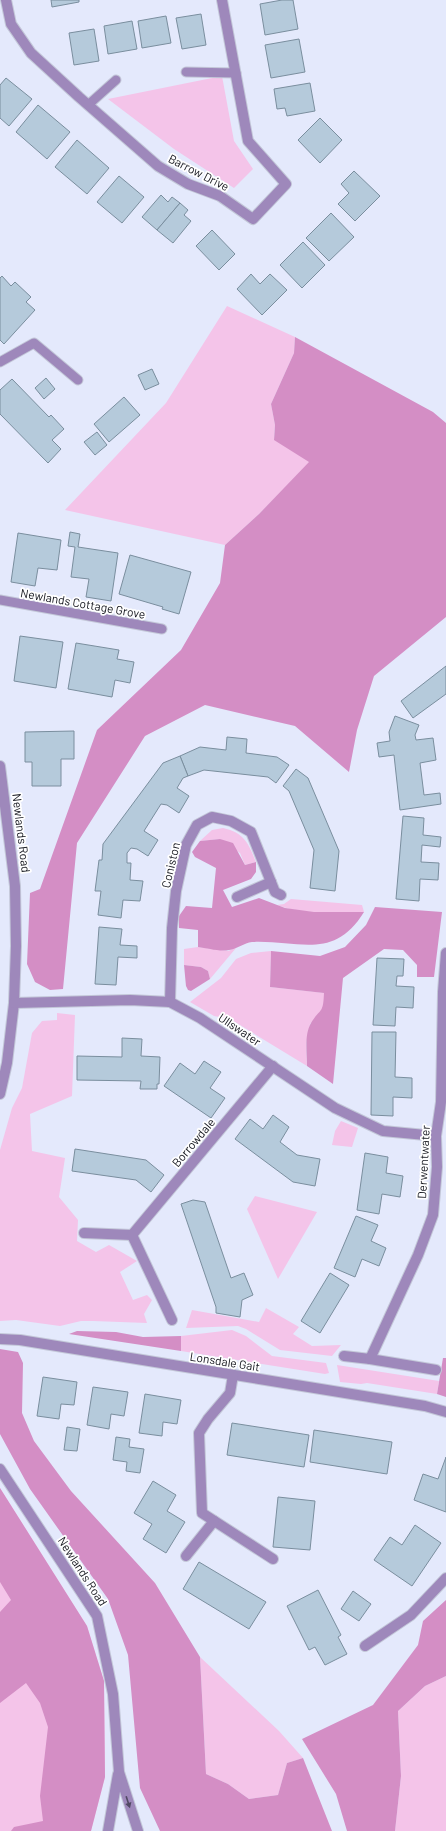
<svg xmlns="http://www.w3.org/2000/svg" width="446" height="1831" viewBox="0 0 446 1831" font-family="Barlow,sans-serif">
<rect width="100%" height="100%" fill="#e4e9fc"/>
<g fill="#f4c4e9">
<path d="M222 76 234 141 253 169 234 188 174 149 108 99Z"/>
<path d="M227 306 295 337 294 353 271 404 275 425 274 439 310 462 259 514 225 545 65 510 166 403Z"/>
<path d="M223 828C244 833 248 842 256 862L245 865 240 853 220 839 200 841 212 830Z"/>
<path d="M291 899 362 905 364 912C335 913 304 915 277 905L284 904Z"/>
<path d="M198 947 228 951 236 948 210 979 208 971 201 967 184 965V949Z"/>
<path d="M271 951 270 987 325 993 323 1010 310 1024 306 1044 307 1066 230 1019 214 1016 190 1002 221 978 236 959 251 953Z"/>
<path d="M57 1013 75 1015 72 1096 30 1114 32 1151 65 1158 59 1197 78 1220 77 1241 96 1252 109 1245 137 1261 120 1272 133 1300 147 1295 152 1300 144 1314 147 1323 93 1321H81L60 1326 16 1320 0 1321V1150L12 1108 22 1088 32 1033 42 1021 57 1020Z"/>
<path d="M341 1121 358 1128 352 1147 332 1145 335 1131Z"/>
<path d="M255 1196 317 1212 278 1279 247 1209Z"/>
<path d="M266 1308 299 1327 293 1334 312 1346 341 1345 332 1356 280 1350 246 1329 238 1326 186 1328 192 1310 259 1322Z"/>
<path d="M232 1330 246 1336 272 1356 326 1363 329 1373 325 1374 181 1351V1336Z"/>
<path d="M337 1365 439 1381 437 1394 367 1383 361 1384 340 1382Z"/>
<path d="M0 1488 87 1626 104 1681 105 1777 91 1831H0Z"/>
<path d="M200 1657 279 1731 303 1758 287 1763 278 1795 249 1799 228 1784 206 1774Z"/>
<path d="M446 1676V1831H395L401 1776 398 1711 425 1686Z"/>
</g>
<g fill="#d48ec5">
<path d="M295 337 433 412 446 423V617L374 676 357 730 349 772 295 726 205 705 145 736 77 843 63 989 50 990 35 982 27 964 30 893 40 889 97 730 181 650 220 583 225 545 259 514 309 462 274 440 275 425 271 404 294 353Z"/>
<path d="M220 839 233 843 245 865 256 862V872L251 879 223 890 232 907 259 898 285 908 314 912H364C334 961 299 940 252 942 244 943 237 949 229 950 220 952 207 948 198 947V930L179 928V916L186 906 212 908 216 868 195 857 192 852 200 841Z"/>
<path d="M375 907 442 912 434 977H417V965L403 950 384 949 343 978 333 1084 307 1066C307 1053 304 1035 311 1023 321 1007 323 1015 324 993L270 987 271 951 320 956 345 947 366 925Z"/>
<path d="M184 965 201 967 208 971 210 979 191 991 188 990 186 986Z"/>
<path d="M77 1331 116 1332 143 1337 181 1336V1351L69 1334Z"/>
<path d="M0 1349 18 1352 23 1363 22 1413 34 1441 71 1491 155 1583 200 1657 206 1774 228 1784 249 1799 278 1795 287 1763 303 1758 332 1831H160L140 1788 128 1655 108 1599 30 1489 0 1434Z"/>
<path d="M443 1358H446V1397L437 1394Z"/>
<path d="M0 1488 87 1626 104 1681 105 1777 91 1831H11L14 1827 43 1821 40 1796 48 1727 40 1703 26 1683 0 1703V1612L11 1600 0 1582Z"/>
<path d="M446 1600V1676L425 1686 398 1711 401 1776 395 1831H347L336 1794 302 1739 373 1705 418 1645 423 1621Z"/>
</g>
<g fill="#b5cadb" stroke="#7a8e9e">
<path d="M51 0H79V2L52 7Z"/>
<path d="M282 0H293L298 29 265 35 260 4Z"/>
<path d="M201 14 206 45 182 49 176 18Z"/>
<path d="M166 16 171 43 142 48 138 21Z"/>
<path d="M132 21 137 49 108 54 104 26Z"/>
<path d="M94 29 99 61 74 65 69 33Z"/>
<path d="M299 39 305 72 271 78 265 45Z"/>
<path d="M6 78 32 99 9 126 0 118V85Z"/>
<path d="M310 83 315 111 287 116 285 108 277 109 274 89Z"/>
<path d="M38 105 70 132 47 159 16 132Z"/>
<path d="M320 118 342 140 320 163 298 140Z"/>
<path d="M77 140 109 168 87 194 55 167Z"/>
<path d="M354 171 380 196 355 221 338 204 349 193 341 184Z"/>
<path d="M119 176 144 197 122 223 97 202Z"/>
<path d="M161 195 168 202 172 197 180 203 157 230 142 217Z"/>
<path d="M180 203 188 210 184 215 191 221 173 243 157 230Z"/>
<path d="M331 213 354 237 329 261 306 238Z"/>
<path d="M212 230 235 254 219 270 196 246Z"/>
<path d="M303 242 325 265 302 288 280 265Z"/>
<path d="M251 274 260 284 270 274 287 290 262 315 237 289Z"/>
<path d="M2 276 11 286 15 282 31 297 26 302 35 310 4 344 0 340V278Z"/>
<path d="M152 369 159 384 145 390 138 375Z"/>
<path d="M46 378 55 389 44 399 35 388Z"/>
<path d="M12 379 49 417 51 415 64 429 52 440 61 449 48 463 0 414V390Z"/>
<path d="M124 397 140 415 109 442 94 424Z"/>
<path d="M97 432 107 445 95 455 84 442Z"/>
<path d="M70 532 80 534 78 547 118 553 111 601 86 597 89 579 71 577 75 547 68 546Z"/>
<path d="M18 533 61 540 57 570 38 568 35 586 11 582Z"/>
<path d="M130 555 191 572 179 614 162 609 163 607 119 594Z"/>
<path d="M20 636 63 642 56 688 14 681Z"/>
<path d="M76 643 119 650 117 659 134 662 130 683 115 680 112 697 68 689Z"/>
<path d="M446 666V694L413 718 401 701Z"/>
<path d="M395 716 419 725 415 735 416 740 433 738 436 760 420 763 424 795 440 793 441 804 400 810 394 755 379 757 377 743 390 741 389 732Z"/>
<path d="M74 731V759H61V786H32V762H25V732Z"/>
<path d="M227 737 247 739 246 753 277 757 289 765 276 783 268 777 204 770 188 776 180 756 200 747 226 750Z"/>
<path d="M180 756 188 776 183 778 177 788 189 796 179 813 167 805 161 804 144 831 158 840 148 856 137 849 131 848 127 853V863H131L130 880 143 881 140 901 123 900 121 918 98 915 101 891H95L99 860H102L103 844 163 763Z"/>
<path d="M296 769 308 778 339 851 335 891 310 888 314 850 289 791 283 786Z"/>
<path d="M403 816 424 818 423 835 441 837 440 847 422 845 421 862 439 863 438 880 420 879 419 901 396 899Z"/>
<path d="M99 927 122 929 120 945 137 946V958L118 957 116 985 95 984Z"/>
<path d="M377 958 404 959 403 976H397L396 986 414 987 413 1008 396 1007 395 1026 373 1025Z"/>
<path d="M372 1032H396L395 1077 412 1078V1098L393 1097V1116L371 1115Z"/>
<path d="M122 1038 142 1039 141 1056 160 1057 159 1084H157V1089H140L141 1081 77 1080V1056L122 1057Z"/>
<path d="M204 1061 221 1072 210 1088 225 1098 211 1118 164 1086 180 1063 195 1074Z"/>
<path d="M273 1115 289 1127 280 1142 297 1155 320 1159 315 1186 293 1182 235 1139 250 1119 263 1129Z"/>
<path d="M75 1149 146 1160 164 1175 151 1192 136 1180 72 1171Z"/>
<path d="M365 1153 388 1157 386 1173 403 1176 400 1197 382 1194 379 1214 357 1210Z"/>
<path d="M193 1200 205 1202 231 1278 244 1273 253 1295 242 1300 240 1317 216 1313V1307L181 1204Z"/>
<path d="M356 1216 378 1225 371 1241 386 1248 379 1266 362 1259 355 1277 334 1268Z"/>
<path d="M330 1273 349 1285 320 1333 301 1321Z"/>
<path d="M43 1377 77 1382 74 1405 61 1404 59 1419 37 1416Z"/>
<path d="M93 1387 128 1392 124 1416 111 1414 109 1429 87 1425Z"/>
<path d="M145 1394 181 1400 177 1424 163 1422 162 1436 139 1433Z"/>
<path d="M232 1423 309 1435 304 1467 227 1455Z"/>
<path d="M67 1427 80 1429 77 1451 64 1450Z"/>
<path d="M314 1430 392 1442 387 1474 310 1462Z"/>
<path d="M116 1437 130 1439 129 1447 144 1449 140 1473 126 1471 127 1462 113 1460Z"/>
<path d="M446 1457V1512L414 1500 423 1474 438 1479Z"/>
<path d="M153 1481 176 1495 167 1511 185 1522 166 1553 143 1539 152 1524 134 1513Z"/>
<path d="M278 1497 315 1501 310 1550 273 1547Z"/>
<path d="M415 1525 441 1543 412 1586 374 1560 390 1537 402 1545Z"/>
<path d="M199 1562 266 1602 249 1629 183 1589Z"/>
<path d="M318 1590 341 1635 338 1637 347 1654 325 1665 315 1647 309 1650 287 1606Z"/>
<path d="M353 1591 371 1604 359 1621 341 1609Z"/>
</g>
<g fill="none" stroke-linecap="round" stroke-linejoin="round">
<defs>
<g id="service">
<path d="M186 72 236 73"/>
<path d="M88 105 116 80"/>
<path d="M0 362 34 343 78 380"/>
<path d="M0 600 162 629"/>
</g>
<g id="minor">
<path d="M6 0 11 24 31 53 79 97 158 166 188 184 220 196 253 219 286 184 248 141 222 0"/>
<path d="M0 766 15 886 16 946 14 1003 7 1063 0 1094"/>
<path d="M237 897 271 882"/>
<path d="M170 1002 172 928 176 891 186 845 197 825 212 817 231 821 251 832 275 892 281 895"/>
<path d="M14 1003 130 1000 170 1002 200 1018 335 1108 383 1131 436 1136"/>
<path d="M84 1233 132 1235"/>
<path d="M172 1320 132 1235 273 1066"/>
<path d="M0 1339 20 1340 425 1406 446 1412"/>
<path d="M344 1356 370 1359"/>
<path d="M436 1370 370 1359 418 1255 433 1215 437 1167 436 1136 441 1102 443 992 446 953"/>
<path d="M233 1375 230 1393 208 1419 199 1433 202 1513 273 1559"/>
<path d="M0 1469 97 1616 113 1694 119 1772 138 1831"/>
<path d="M186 1556 214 1521"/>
<path d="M365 1646 411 1615 446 1578"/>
<path d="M108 1831 118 1774"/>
</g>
</defs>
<use href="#service" stroke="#c3c7d8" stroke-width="11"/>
<use href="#minor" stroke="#c3c7d8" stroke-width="12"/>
<use href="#service" stroke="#9e88bb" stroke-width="9"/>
<use href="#minor" stroke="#9e88bb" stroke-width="10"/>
</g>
<defs><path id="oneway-solid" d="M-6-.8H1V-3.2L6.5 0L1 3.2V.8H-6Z"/></defs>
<use fill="#524964" href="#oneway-solid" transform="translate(128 1802) rotate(72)"/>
<g text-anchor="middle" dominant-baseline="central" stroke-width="3.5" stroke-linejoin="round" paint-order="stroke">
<g font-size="12" fill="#13151d" stroke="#fff">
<text transform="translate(199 172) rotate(27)">Barrow Drive</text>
<text transform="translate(83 603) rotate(10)">Newlands Cottage Grove</text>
<text transform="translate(22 833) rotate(83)">Newlands Road</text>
<text transform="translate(170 865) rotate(-77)">Coniston</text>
<text transform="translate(240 1029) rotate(34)">Ullswater</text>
<text transform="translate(193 1142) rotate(-50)">Borrowdale</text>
<text transform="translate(423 1162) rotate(-87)">Derwentwater</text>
<text transform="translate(225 1361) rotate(9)">Lonsdale Gait</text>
<text transform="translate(83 1571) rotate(57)">Newlands Road</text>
</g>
</g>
</svg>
